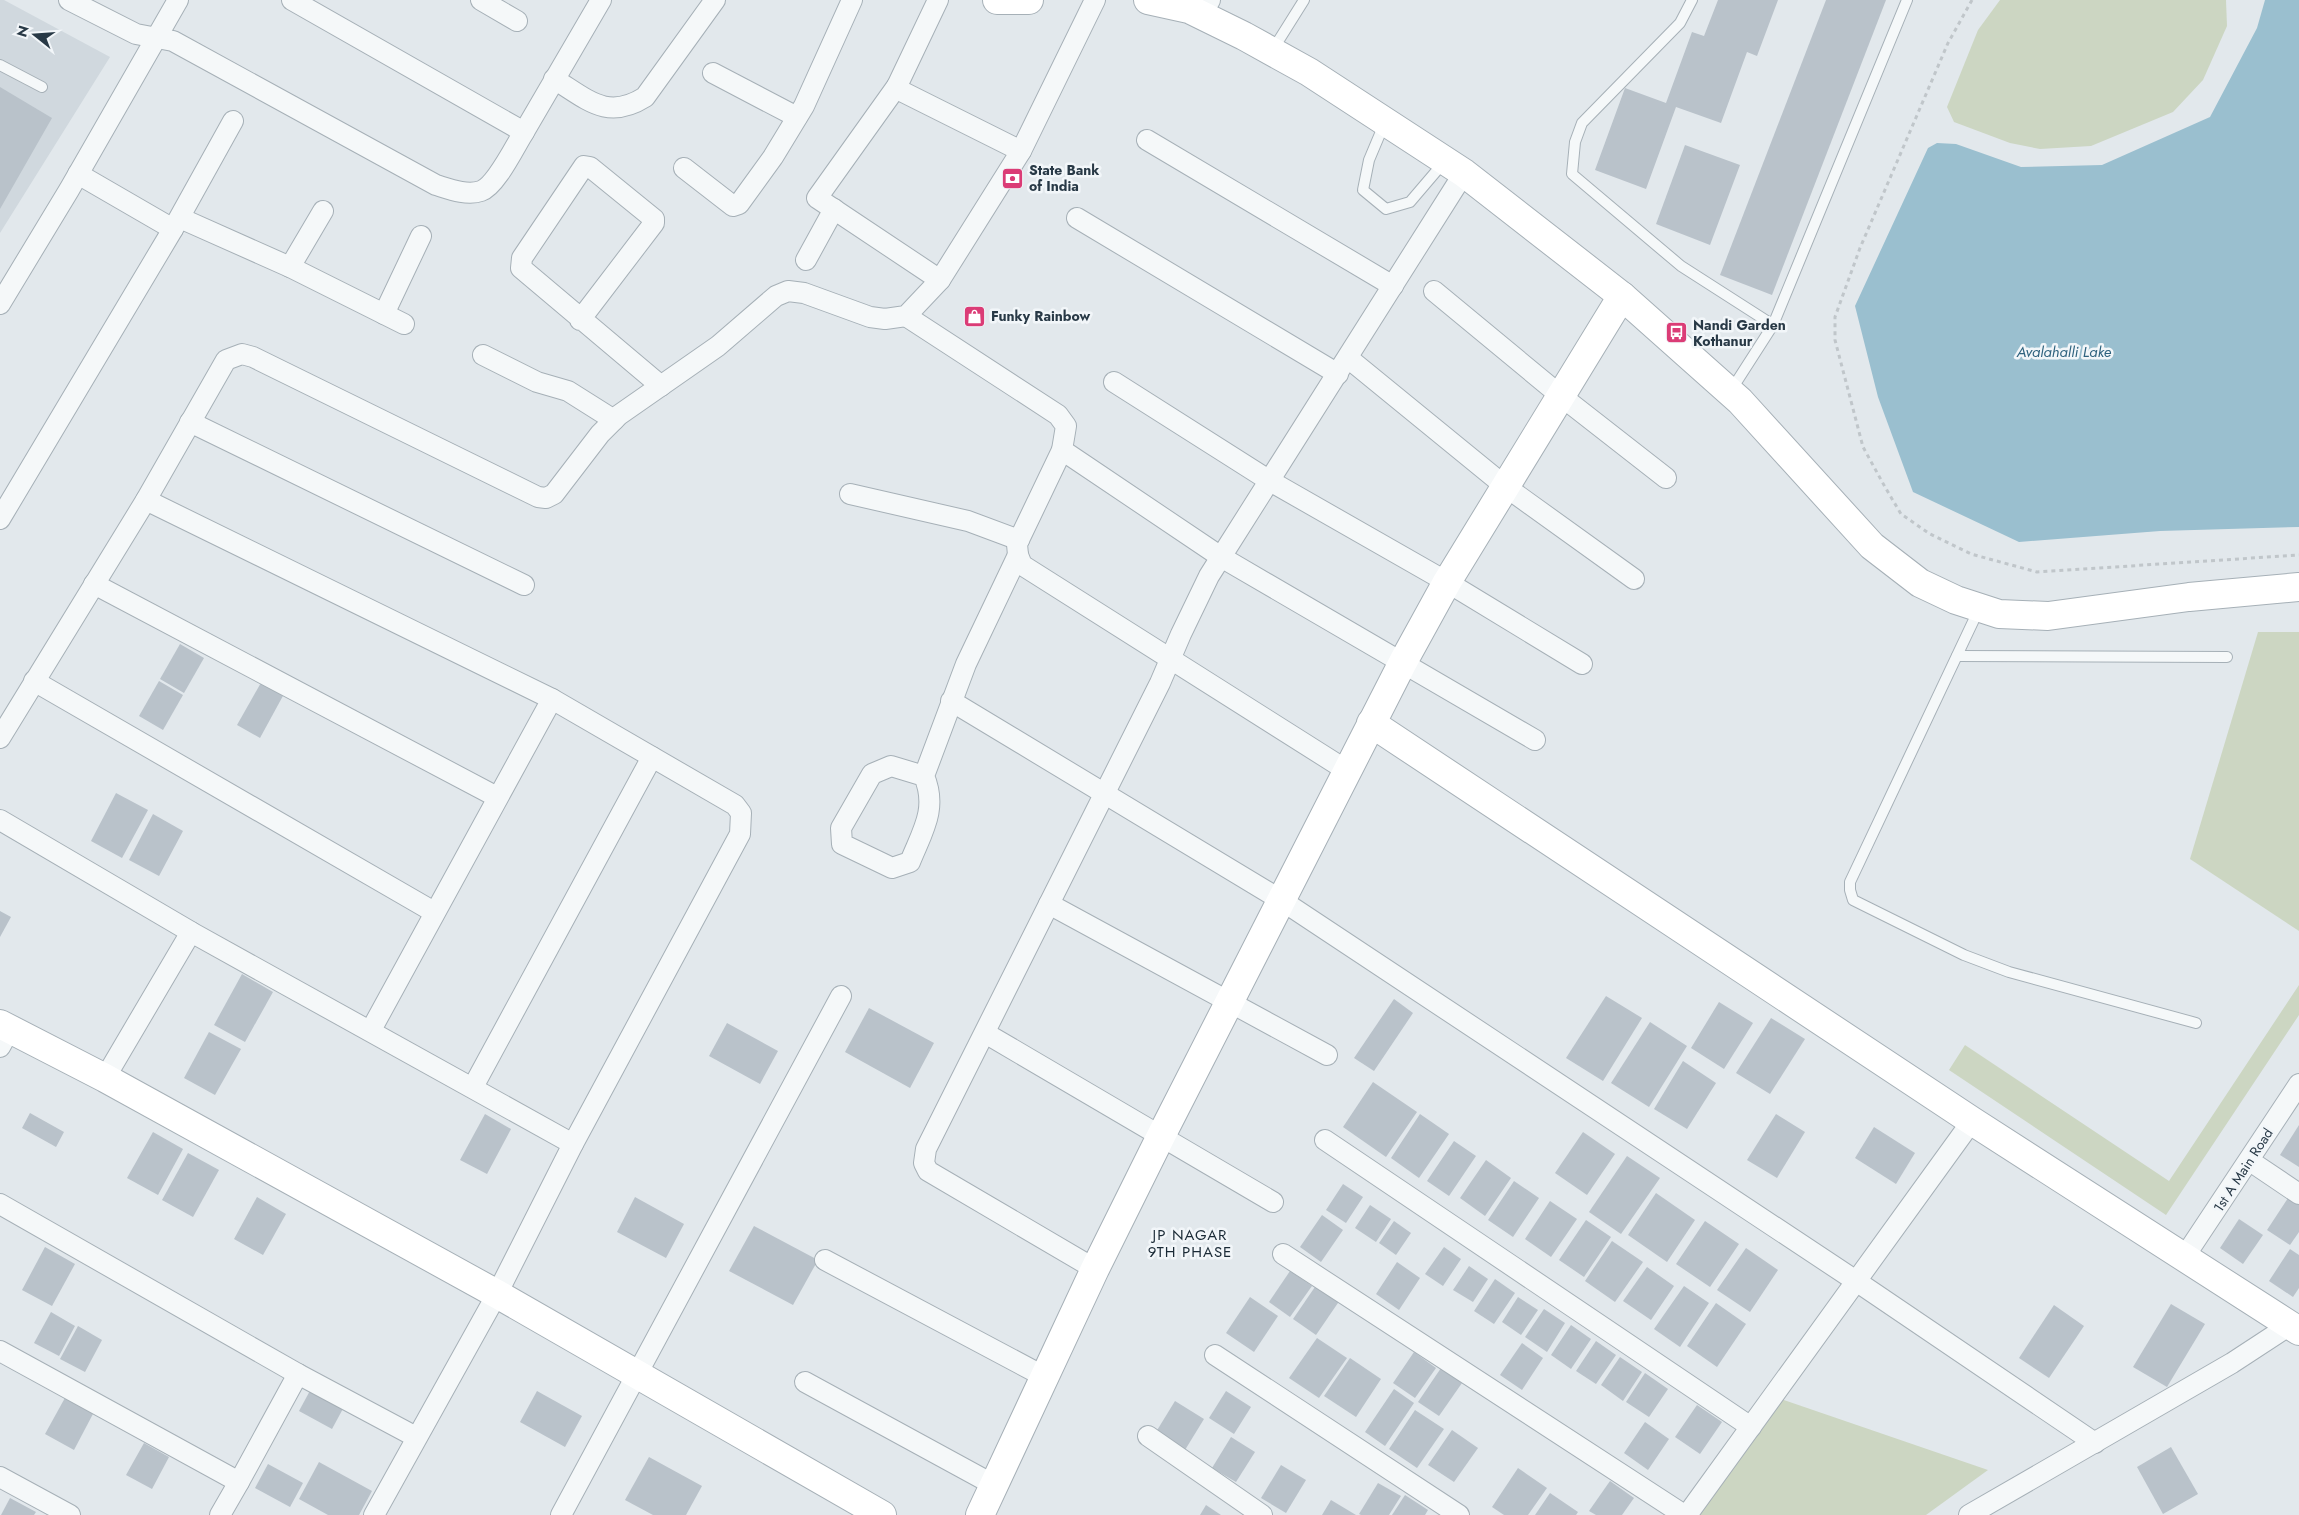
<svg xmlns="http://www.w3.org/2000/svg" width="2299" height="1515" viewBox="0 0 2299 1515" font-family="Jost,sans-serif">
<rect width="100%" height="100%" fill="#e2e8ec"/>
<path fill="#d0d8de" d="M0 0H4L110 57 0 233Z"/>
<g fill="#ccd6c2">
<path d="M2000 0H2226L2227 26 2203 80 2173 112 2091 146 2040 149 2010 143 1954 122 1947 107 1978 30Z"/>
<path d="M2258 632H2299V931L2190 859Z"/>
<path d="M2299 985V1015L2166 1215 1949 1070 1965 1045 2169 1181Z"/>
<path d="M1775 1397 1988 1470 1926 1515H1687Z"/>
</g>
<path fill="#9abfcf" d="M2265 0H2299V527L2160 531 2019 542 1913 492 1878 397 1855 306 1928 148 1937 143 1956 144 2021 167 2102 165 2210 117 2257 28Z"/>
<g fill="#b9c2ca">
<path d="M1718 0H1778L1757 56 1747 52 1721 123 1676 107 1646 189 1595 170 1625 88 1666 103 1692 32 1704 36Z"/>
<path d="M1826 0H1886L1772 295 1720 275Z"/>
<path d="M0 87 52 118 0 209Z"/>
<path d="M1685 145 1740 165 1710 245 1656 224Z"/>
<path d="M180 644 204 658 184 693 160 679Z"/>
<path d="M159 681 183 695 163 730 139 716Z"/>
<path d="M262 681 284 694 260 738 237 725Z"/>
<path d="M116 793 148 810 122 858 91 841Z"/>
<path d="M153 814 183 831 159 876 129 860Z"/>
<path d="M0 911 11 917 0 937Z"/>
<path d="M242 974 273 992 245 1042 214 1025Z"/>
<path d="M1606 996 1642 1018 1603 1081 1566 1058Z"/>
<path d="M1394 999 1413 1013 1374 1071 1354 1058Z"/>
<path d="M1719 1002 1753 1023 1724 1069 1691 1048Z"/>
<path d="M869 1008 934 1043 910 1088 845 1052Z"/>
<path d="M1771 1018 1805 1039 1770 1094 1736 1073Z"/>
<path d="M1650 1022 1687 1046 1649 1107 1611 1083Z"/>
<path d="M727 1023 778 1051 760 1084 709 1056Z"/>
<path d="M209 1032 241 1049 215 1095 184 1078Z"/>
<path d="M1683 1061 1716 1083 1687 1129 1654 1109Z"/>
<path d="M1373 1082 1417 1112 1386 1157 1343 1127Z"/>
<path d="M30 1113 64 1132 56 1147 22 1128Z"/>
<path d="M485 1114 511 1129 487 1174 460 1160Z"/>
<path d="M1420 1114 1449 1134 1419 1178 1391 1158Z"/>
<path d="M1776 1114 1805 1132 1777 1178 1747 1160Z"/>
<path d="M2299 1125V1167L2280 1155Z"/>
<path d="M1874 1127 1915 1153 1896 1184 1855 1158Z"/>
<path d="M153 1132 183 1149 158 1195 127 1178Z"/>
<path d="M1583 1132 1615 1154 1587 1195 1555 1173Z"/>
<path d="M1454 1141 1476 1156 1449 1196 1427 1181Z"/>
<path d="M188 1153 219 1170 193 1217 162 1200Z"/>
<path d="M1627 1156 1660 1178 1621 1234 1589 1212Z"/>
<path d="M1486 1160 1511 1178 1485 1216 1460 1198Z"/>
<path d="M1514 1181 1539 1198 1513 1237 1488 1220Z"/>
<path d="M1343 1184 1363 1197 1346 1223 1326 1210Z"/>
<path d="M1656 1193 1695 1220 1667 1262 1628 1235Z"/>
<path d="M257 1197 286 1214 263 1255 234 1239Z"/>
<path d="M635 1197 684 1224 666 1258 617 1232Z"/>
<path d="M2288 1198 2299 1205V1232L2290 1245 2267 1230Z"/>
<path d="M1550 1201 1577 1219 1551 1257 1525 1239Z"/>
<path d="M1370 1205 1391 1219 1376 1242 1355 1228Z"/>
<path d="M1322 1215 1343 1230 1321 1262 1300 1247Z"/>
<path d="M2239 1219 2263 1235 2243 1264 2220 1248Z"/>
<path d="M1586 1220 1611 1237 1584 1277 1559 1260Z"/>
<path d="M1394 1221 1411 1233 1396 1255 1379 1243Z"/>
<path d="M1705 1221 1739 1244 1710 1287 1676 1264Z"/>
<path d="M754 1226 818 1260 793 1305 729 1271Z"/>
<path d="M1612 1241 1643 1262 1615 1302 1585 1281Z"/>
<path d="M45 1247 75 1264 52 1306 22 1290Z"/>
<path d="M1444 1247 1461 1259 1443 1286 1425 1274Z"/>
<path d="M1746 1248 1778 1270 1750 1312 1717 1290Z"/>
<path d="M2290 1249 2299 1255V1288L2293 1297 2269 1281Z"/>
<path d="M1397 1262 1420 1278 1399 1310 1376 1294Z"/>
<path d="M1469 1266 1488 1279 1473 1302 1453 1290Z"/>
<path d="M1647 1267 1674 1286 1651 1320 1623 1301Z"/>
<path d="M1290 1271 1312 1286 1290 1317 1269 1302Z"/>
<path d="M1495 1279 1515 1293 1494 1324 1474 1311Z"/>
<path d="M1317 1284 1340 1300 1316 1335 1293 1319Z"/>
<path d="M1684 1286 1709 1303 1680 1347 1654 1329Z"/>
<path d="M1250 1297 1278 1316 1254 1352 1226 1333Z"/>
<path d="M1518 1297 1538 1310 1521 1335 1502 1322Z"/>
<path d="M1716 1303 1746 1324 1717 1367 1687 1346Z"/>
<path d="M2171 1304 2205 1324 2167 1387 2133 1367Z"/>
<path d="M2054 1305 2084 1326 2049 1378 2019 1358Z"/>
<path d="M1544 1309 1565 1323 1547 1352 1525 1337Z"/>
<path d="M51 1312 75 1326 59 1356 34 1343Z"/>
<path d="M1571 1325 1591 1339 1571 1369 1551 1355Z"/>
<path d="M78 1326 102 1340 85 1372 60 1359Z"/>
<path d="M1317 1338 1347 1358 1319 1398 1289 1378Z"/>
<path d="M1596 1341 1616 1355 1596 1384 1576 1371Z"/>
<path d="M1522 1343 1543 1358 1522 1390 1500 1375Z"/>
<path d="M1414 1352 1436 1368 1415 1398 1393 1383Z"/>
<path d="M1620 1357 1642 1372 1623 1401 1601 1385Z"/>
<path d="M1350 1358 1381 1379 1356 1417 1324 1396Z"/>
<path d="M1441 1368 1462 1383 1439 1416 1418 1402Z"/>
<path d="M1645 1373 1668 1389 1649 1417 1626 1402Z"/>
<path d="M312 1387 345 1405 332 1429 299 1411Z"/>
<path d="M1394 1389 1414 1403 1385 1446 1365 1432Z"/>
<path d="M537 1391 582 1416 565 1447 520 1422Z"/>
<path d="M1226 1391 1251 1407 1234 1434 1209 1418Z"/>
<path d="M66 1396 94 1412 74 1450 45 1434Z"/>
<path d="M1175 1401 1204 1419 1185 1450 1156 1432Z"/>
<path d="M1697 1405 1722 1422 1700 1454 1675 1437Z"/>
<path d="M1415 1410 1444 1429 1417 1468 1389 1449Z"/>
<path d="M1645 1422 1669 1439 1648 1470 1624 1453Z"/>
<path d="M1452 1430 1478 1448 1454 1482 1428 1465Z"/>
<path d="M1231 1437 1255 1452 1236 1482 1212 1468Z"/>
<path d="M144 1443 169 1457 152 1489 126 1475Z"/>
<path d="M2171 1447 2198 1494 2163 1514 2137 1467Z"/>
<path d="M649 1457 702 1486 686 1515H653L625 1500Z"/>
<path d="M319 1462 372 1491 359 1515H328L299 1499Z"/>
<path d="M268 1464 303 1483 290 1507 255 1488Z"/>
<path d="M1281 1465 1306 1480 1286 1513 1261 1498Z"/>
<path d="M1518 1468 1547 1488 1528 1515H1504L1492 1507Z"/>
<path d="M1610 1481 1634 1498 1622 1515H1596L1589 1511Z"/>
<path d="M1378 1483 1401 1496 1389 1515H1361L1359 1514Z"/>
<path d="M1550 1493 1578 1512 1576 1515H1535Z"/>
<path d="M1405 1495 1428 1510 1425 1515H1392Z"/>
<path d="M10 1498 36 1512 34 1515H1Z"/>
<path d="M1331 1500 1356 1515H1322Z"/>
<path d="M1206 1505 1221 1515H1200Z"/>
</g>
<g fill="none" stroke-linecap="round" stroke-linejoin="round">
<defs>
<g id="lane">
<path d="M1692 0 1680 23 1582 123 1575 142 1572 174 1681 266 1773 325 1730 392"/>
<path d="M1272 51 1304 0"/>
<path d="M0 65 42 87"/>
<path d="M1385 122 1369 160 1363 190 1386 209 1410 202 1445 161"/>
<path d="M1773 325 1907 0"/>
<path d="M1979 609 1850 882V890L1853 900 1964 955 2009 972 2196 1023"/>
<path d="M1957 656 2227 657"/>
</g>
<g id="street">
<path d="M69 0 136 34 173 41 436 185C449 189 467 196 481 191 496 186 515 146 524 132"/>
<path d="M292 0 524 132 601 0"/>
<path d="M481 0 517 21"/>
<path d="M938 0 897 86V89L1021 151"/>
<path d="M1201 15 1210 0"/>
<path d="M713 73 797 117"/>
<path d="M554 79C587 99 607 121 645 97L715 0"/>
<path d="M897 86 817 198 940 280"/>
<path d="M1147 140 1393 286"/>
<path d="M684 168 733 206 739 204 773 157 804 106 852 0"/>
<path d="M78 174 173 229"/>
<path d="M180 218 290 267 404 324"/>
<path d="M1077 218 1338 374"/>
<path d="M806 260 834 209"/>
<path d="M290 267 323 211"/>
<path d="M1434 291 1561 396 1666 478"/>
<path d="M0 304 69 190 178 0"/>
<path d="M384 314 421 236"/>
<path d="M906 316 1058 415 1066 426 1062 450 1017 544 1018 555 1022 565 1346 770"/>
<path d="M580 320 654 223V219L590 167 584 166 522 258 521 268 661 386"/>
<path d="M483 355 537 382 568 391 614 420"/>
<path d="M1348 358 1506 487 1634 579"/>
<path d="M1114 382 1270 481 1447 582 1582 664"/>
<path d="M190 422 524 585"/>
<path d="M1062 450 1221 557 1535 740"/>
<path d="M850 494 968 521 1019 540"/>
<path d="M146 500 552 699 735 805 741 813 740 834 573 1144 497 1294 374 1515"/>
<path d="M0 519 173 229 233 121"/>
<path d="M94 584 497 797"/>
<path d="M34 681 434 912"/>
<path d="M951 701 1281 900 1856 1281 2095 1443"/>
<path d="M0 738 146 500 226 360 242 354 253 357 538 497 546 498 554 494 600 434 619 415 718 346 776 296 788 291 804 293 870 317 885 319 906 316 940 280 1021 151 1095 0"/>
<path d="M924 776 891 766 872 774 841 828 842 844 892 868 910 862C922 832 938 809 924 776L966 664 1018 555"/>
<path d="M0 820 191 932 573 1144"/>
<path d="M1049 904 1327 1055"/>
<path d="M371 1030 552 699"/>
<path d="M985 1033 1273 1202"/>
<path d="M0 1047 10 1029"/>
<path d="M105 1078 191 932"/>
<path d="M473 1087 652 757"/>
<path d="M1325 1140 1751 1427"/>
<path d="M2250 1161 2299 1194"/>
<path d="M0 1204 298 1374 416 1437"/>
<path d="M1283 1254 1684 1515"/>
<path d="M2185 1256 2299 1084"/>
<path d="M825 1260 1045 1377"/>
<path d="M1095 1269 928 1171 924 1163 926 1149 1160 683 1181 634 1209 576 1464 173"/>
<path d="M0 1351 239 1482 298 1374"/>
<path d="M1215 1355 1459 1515"/>
<path d="M805 1382 994 1485"/>
<path d="M1148 1436 1262 1515"/>
<path d="M0 1477 70 1515"/>
<path d="M220 1515 239 1482"/>
<path d="M561 1515 841 996"/>
<path d="M1687 1515 1972 1121"/>
<path d="M1969 1515 2232 1363 2290 1325"/>
</g>
<g id="secondary">
<path d="M997 0H1029"/>
<path d="M1148 0 1189 9 1244 36 1309 72 1464 173 1622 296 1740 401 1872 546 1920 583 1956 600 1999 614 2048 616 2189 597 2299 587"/>
<path d="M1371 723 1972 1121 2299 1331"/>
<path d="M0 1024 105 1078 497 1294 882 1515"/>
<path d="M980 1515 1095 1269 1161 1136 1403 662 1447 582 1622 296"/>
</g>
</defs>
<use href="#lane" stroke="#a6b0b7" stroke-width="12"/>
<use href="#street" stroke="#a6b0b7" stroke-width="22"/>
<use href="#secondary" stroke="#a6b0b7" stroke-width="30"/>
<path stroke="#c0c6ca" stroke-width="3" stroke-dasharray="4 4" stroke-linecap="butt" d="M1972 0 1948 43 1860 248 1835 317V340L1863 447 1885 487 1901 514 1930 534 1971 554 2037 572 2299 555"/>
<use href="#lane" stroke="#f5f8f9" stroke-width="10"/>
<use href="#street" stroke="#f5f8f9" stroke-width="20"/>
<use href="#secondary" stroke="#fff" stroke-width="28"/>
</g>
<defs>
<symbol id="bank-square" viewBox="-11 -11 22 22"><rect x="-9" y="-9" width="18" height="18" rx="4" fill="#db3c76" stroke="#f2f6f9"/><path d="M-6-4H6V4H-6ZM0-2.3a2.3 2.3 0 1 0 0 4.6a2.3 2.3 0 1 0 0-4.6Z" fill="#fff"/></symbol>
<symbol id="shop-square" viewBox="-11 -11 22 22"><rect x="-9" y="-9" width="18" height="18" rx="4" fill="#db3c76" stroke="#f2f6f9"/><path d="M-5-2.5h2.3a2.7 3.5 0 0 1 5.4 0H5L5.5 6h-11ZM-1.5-2.5h3a1.5 2.3 0 0 0-3 0Z" fill="#fff"/></symbol>
<symbol id="bus-square" viewBox="-11 -11 22 22"><rect x="-9" y="-9" width="18" height="18" rx="4" fill="#db3c76" stroke="#f2f6f9"/><path d="M-5-6H5V4H4V6H2V4H-2V6H-4V4H-5ZM-3.5-4V0h7V-4ZM-3.5 1.2v1.5H-2V1.2ZM2 1.2v1.5H3.5V1.2Z" fill="#fff"/></symbol>
</defs>
<g fill-rule="evenodd">
<use href="#bank-square" x="1000" y="166" width="25" height="25"/>
<use href="#shop-square" x="962" y="304" width="25" height="25"/>
<use href="#bus-square" x="1664" y="320" width="25" height="25"/>
</g>
<g text-anchor="middle" dominant-baseline="central" stroke-width="5" stroke-linejoin="round" paint-order="stroke">
<g font-size="14" font-weight="bold" fill="#283946" stroke="#f2f6f9" text-anchor="start">
<text x="1029" y="170">State Bank<tspan x="1029" dy="16">of India</tspan></text>
<text x="991" y="316">Funky Rainbow</text>
<text x="1693" y="325">Nandi Garden<tspan x="1693" dy="16">Kothanur</tspan></text>
</g>
<g font-size="14" fill="#283946" stroke="#f2f6f9">
<text transform="translate(2243 1170) rotate(-57)">1st A Main Road</text>
</g>
<g font-size="15" font-style="italic" fill="#2e627e" stroke="#f2f6f9">
<text x="2064" y="352">Avalahalli Lake</text>
</g>
<g font-size="15" letter-spacing="1" fill="#1a2a36" stroke="#f2f6f9">
<text x="1190" y="1235">JP NAGAR<tspan x="1190" dy="17">9TH PHASE</tspan></text>
</g>
</g>
<g transform="translate(35 35) rotate(287)" stroke="#f2f6f9" stroke-width="4" paint-order="stroke">
<path d="M0-4L9 19L0 12L-9 19Z" fill="#283946"/>
<text y="-8" font-size="14" font-weight="bold" text-anchor="middle" fill="#283946">N</text>
</g>
</svg>
